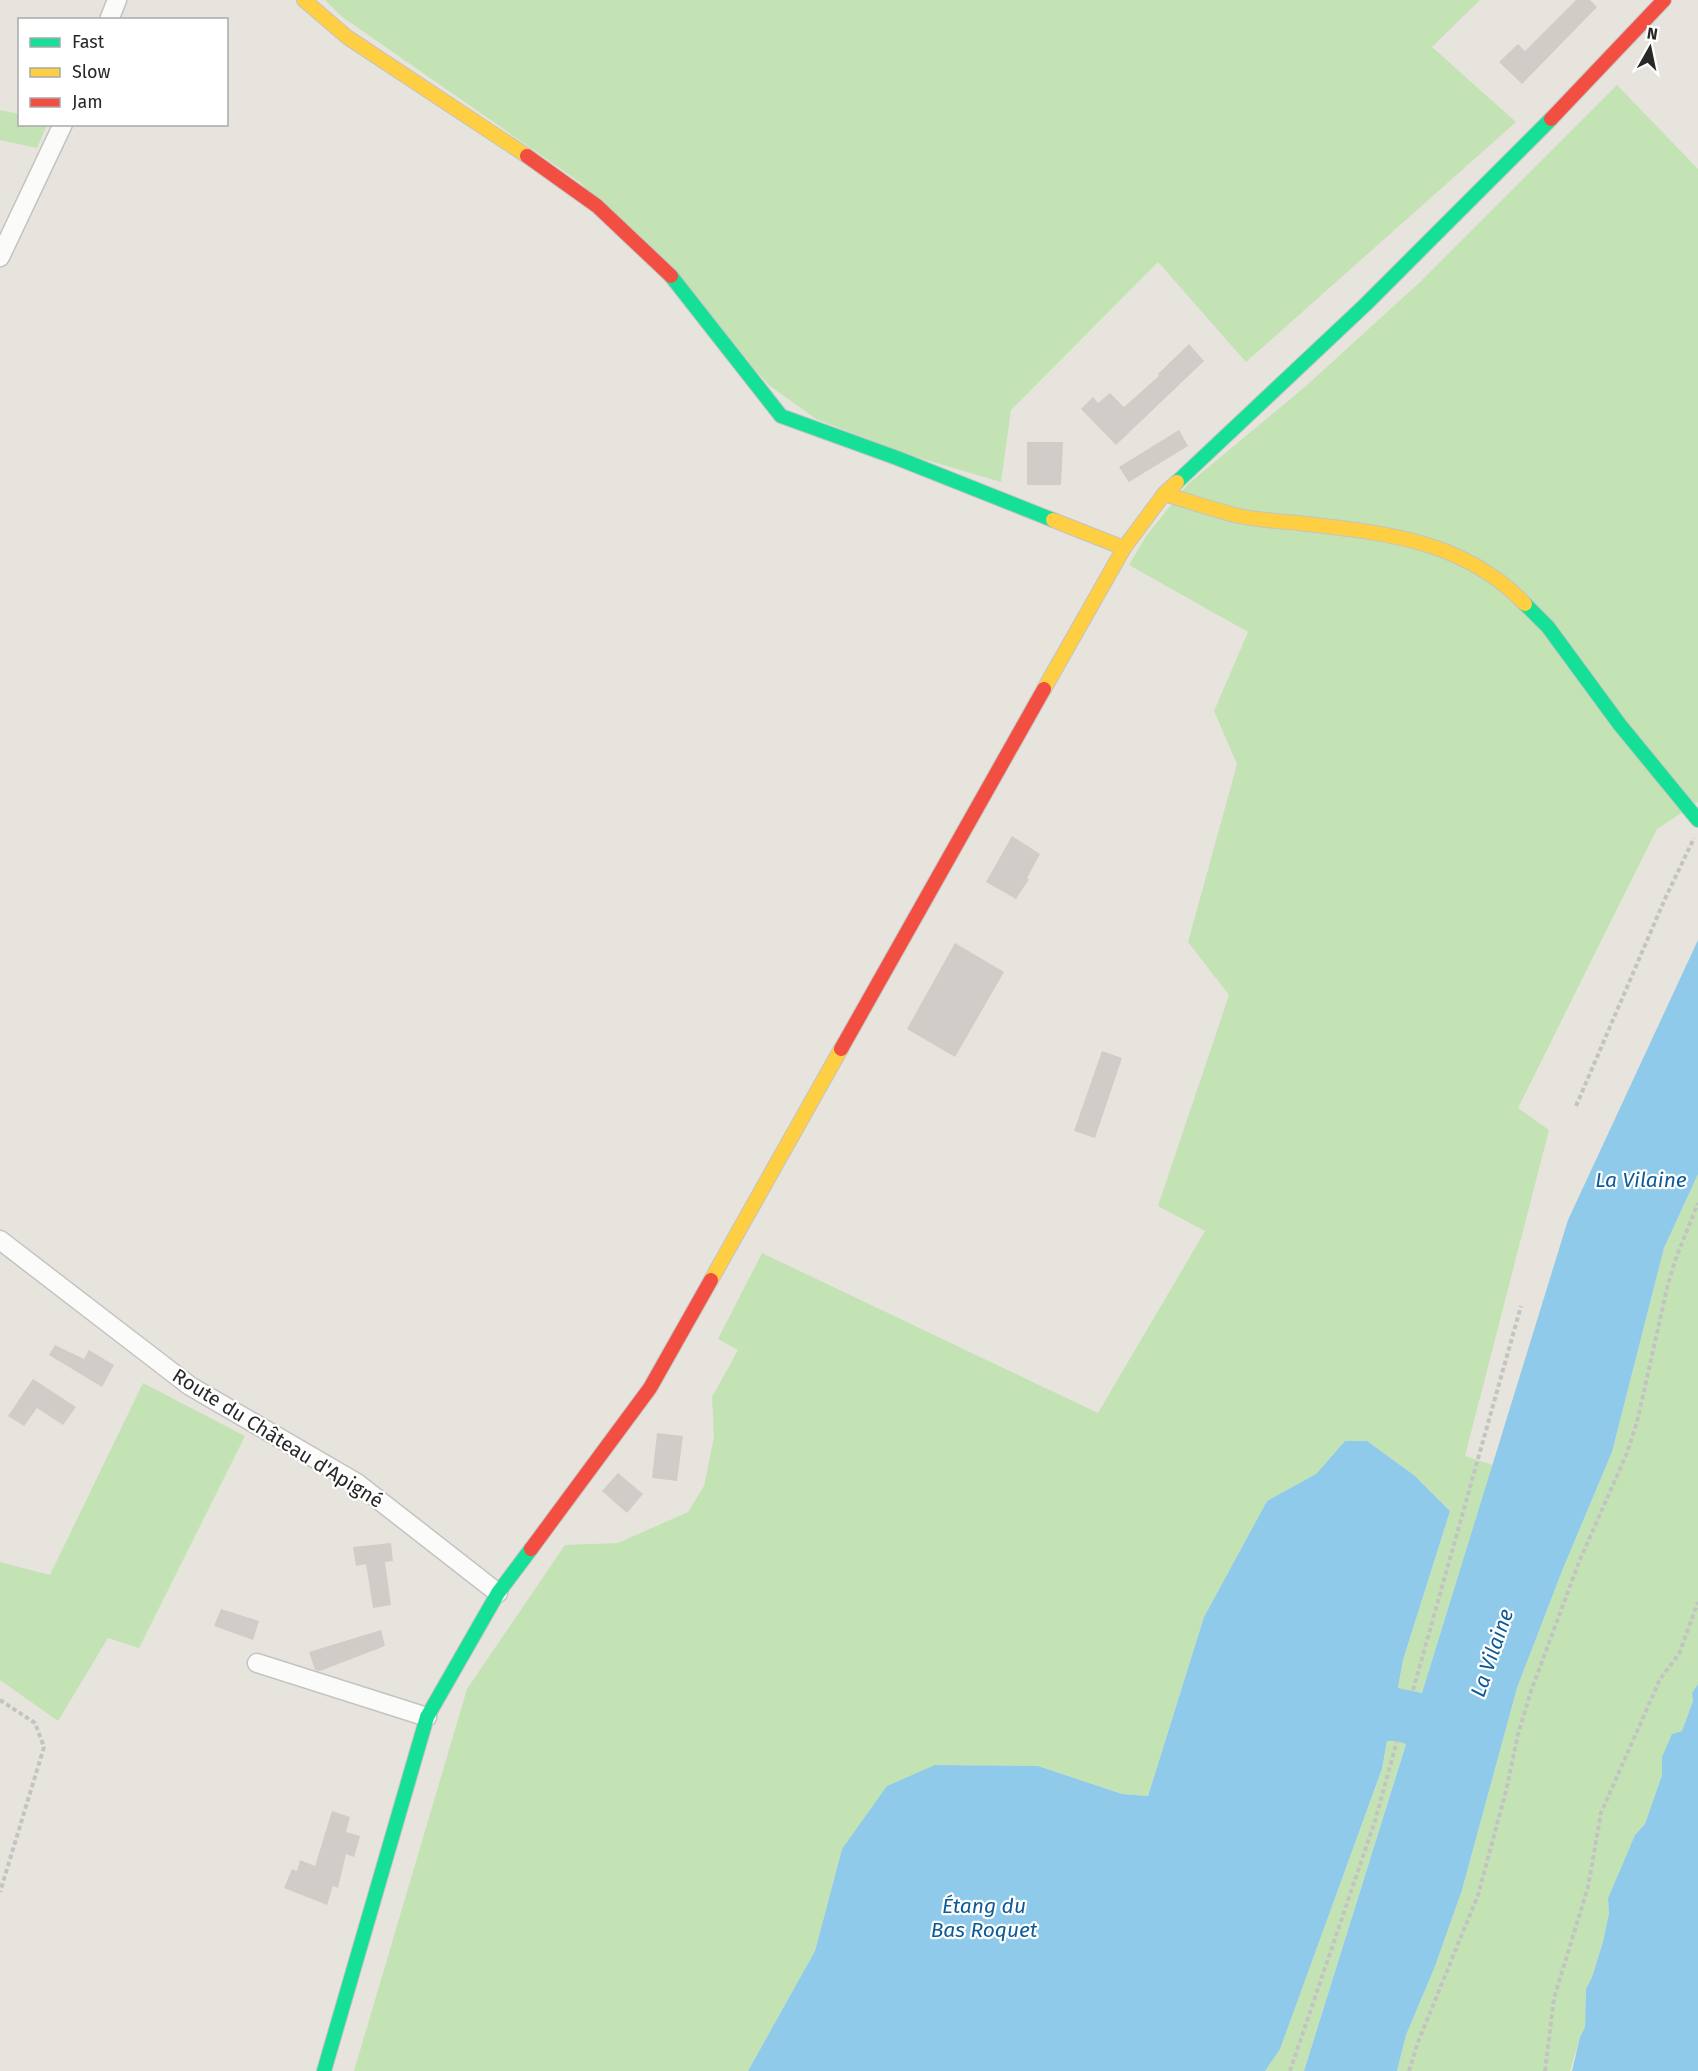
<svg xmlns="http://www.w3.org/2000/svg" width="1698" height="2071" viewBox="0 0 1698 2071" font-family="'Fira Sans',sans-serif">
<rect width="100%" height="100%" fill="#e7e4dd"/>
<g fill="#c4e3b5">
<path d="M325 0H1480L1432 47 1516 122 1246 362 1158 262 1011 410 1001 482 909 455 816 419 770 386 581 183 341 16Z"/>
<path d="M1617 85 1698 169V802L1657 829 1518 1108 1549 1130 1465 1456 1493 1465 1422 1693 1398 1689 1403 1660 1450 1511 1415 1476 1367 1441H1345L1316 1474 1267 1501 1204 1617 1148 1796 1122 1794 1038 1766 935 1765 842 1849 815 1951 748 2071H354L467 1689 565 1545 618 1543 688 1512 704 1486 714 1437 712 1397 738 1350 718 1339 762 1253 1098 1413 1205 1231 1158 1206 1229 995 1188 942 1237 764 1214 711 1248 632 1129 565 1146 536 1188 484 1306 386 1420 282Z"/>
<path d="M0 110 19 114 20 124 47 125 37 148 0 140Z"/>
<path d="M1698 1174V1684L1692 1693 1693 1701 1682 1731 1662 1757V1775L1645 1824 1635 1835 1608 1898 1609 1913 1603 1942 1592 1977 1586 1989 1585 2027 1580 2037 1570 2071H1397L1406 2035 1434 1969 1462 1890 1517 1688 1562 1571 1612 1452 1664 1248Z"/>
<path d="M143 1383 245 1436 139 1648 108 1638 58 1721 0 1680V1562L50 1575Z"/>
<path d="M1387 1741H1397L1406 1743 1304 2071H1265L1280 2048 1382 1770Z"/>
</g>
<g fill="#90caea">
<path d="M1698 940V1174L1664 1248 1612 1452 1562 1571 1517 1688 1462 1890 1434 1969 1406 2035 1397 2071H1304L1406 1744 1397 1741H1387L1382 1769 1280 2049 1265 2071H748L815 1951 842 1849 887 1786 935 1765 1038 1766 1122 1794 1148 1796 1204 1617 1267 1501 1316 1474 1345 1441H1367L1415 1476 1450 1511 1403 1660 1398 1688 1422 1693 1568 1220Z"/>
<path d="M1698 1684V2071H1572L1580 2037 1585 2027 1586 1989 1592 1977 1603 1942 1609 1913 1608 1898 1635 1835 1645 1824 1662 1775V1757L1672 1734 1682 1731 1693 1701 1692 1693Z"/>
</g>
<g fill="#d0cdc8">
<path d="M1576 0H1590L1597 7 1522 84 1499 62 1518 44 1525 51Z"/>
<path d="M1189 344 1204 361 1116 445 1081 409 1093 397 1098 403 1110 393 1124 407 1159 376 1158 374Z"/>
<path d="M1179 430 1188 446 1129 482 1119 467Z"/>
<path d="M1027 442H1063L1061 485H1027Z"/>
<path d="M1012 836 1040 854 1027 878 1029 879 1016 899 986 882Z"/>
<path d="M955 943 1004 972 955 1057 907 1029Z"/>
<path d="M1102 1051 1122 1058 1095 1138 1074 1131Z"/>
<path d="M55 1345 84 1359 89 1350 114 1365 102 1387 49 1355Z"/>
<path d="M33 1379 76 1407 63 1425 37 1408 24 1426 8 1416Z"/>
<path d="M657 1433 683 1436 677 1481 652 1478Z"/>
<path d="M618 1473 643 1494 627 1513 602 1491Z"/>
<path d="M391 1543 393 1561 385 1562 391 1605 373 1608 366 1564 356 1566 353 1547Z"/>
<path d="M221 1609 259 1621 253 1640 214 1626Z"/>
<path d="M381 1630 385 1646 320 1671 315 1670 309 1652Z"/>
<path d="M332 1811 350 1817 346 1832 360 1836 354 1857 346 1854 338 1888 333 1886 327 1905 284 1888 292 1869 297 1871 300 1860 315 1866Z"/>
</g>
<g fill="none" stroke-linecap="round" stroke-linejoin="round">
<defs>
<g id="street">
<path d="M109 20 117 0"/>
<path d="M0 257 63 124"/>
<path d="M0 1240 190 1386 357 1483 498 1593"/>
<path d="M257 1663 427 1717"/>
</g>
<g id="fast">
<path d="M671 276 781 416 897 458 1053 520"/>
<path d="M1177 482 1365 305 1551 119"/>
<path d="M1525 604 1548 627 1620 725 1698 820"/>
<path d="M324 2071 427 1717 498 1593 531 1549"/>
</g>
<g id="slow">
<path d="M304 0 347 37 527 156"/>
<path d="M1164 494C1189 501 1214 510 1239 516 1258 520 1278 521 1298 523 1383 533 1463 539 1525 604"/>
<path d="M1053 520 1124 548"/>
<path d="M1044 689 1124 548 1164 494 1177 482"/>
<path d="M711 1280 841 1049"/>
</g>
<g id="jam">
<path d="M1551 119 1664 0"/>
<path d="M527 156 597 206 671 276"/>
<path d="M841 1049 1044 689"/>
<path d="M531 1549 650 1388 711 1280"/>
</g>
</defs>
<use href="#street" stroke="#c4c3c3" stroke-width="21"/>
<use href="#fast" stroke="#c4c3c3" stroke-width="16"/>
<use href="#slow" stroke="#c4c3c3" stroke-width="16"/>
<use href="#jam" stroke="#c4c3c3" stroke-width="16"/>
<g stroke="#c4c3c3" stroke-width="4" stroke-dasharray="4.5 3" stroke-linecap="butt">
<path d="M1576 1106 1664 901 1694 838"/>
<path d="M1413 1690 1521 1306"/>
<path d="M0 1700 35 1723 44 1747 0 1892"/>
<path d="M1290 2071 1375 1821 1397 1741"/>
<path d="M1409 2071 1418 2042 1478 1895 1506 1791 1518 1734 1531 1691 1579 1562 1627 1453 1637 1422 1668 1284 1676 1258 1698 1203"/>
<path d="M1545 2071 1554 1998 1588 1887 1601 1813 1660 1679 1679 1654 1698 1602"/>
</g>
<use href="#street" stroke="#fbfbfa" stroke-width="18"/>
<use href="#fast" stroke="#16e098" stroke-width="14"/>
<use href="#slow" stroke="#ffcf43" stroke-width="14"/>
<use href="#jam" stroke="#f24e42" stroke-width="14"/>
</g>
<g text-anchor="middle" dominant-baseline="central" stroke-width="4.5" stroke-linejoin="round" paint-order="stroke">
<g font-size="20" fill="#282828" stroke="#fff">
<text transform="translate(278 1438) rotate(32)">Route du Château d'Apigné</text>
</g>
<g font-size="21" font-style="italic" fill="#0c5b98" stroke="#fff">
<text x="1641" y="1180">La Vilaine</text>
<text transform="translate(1492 1653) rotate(-71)">La Vilaine</text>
<text x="984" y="1906">Étang du<tspan x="984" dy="24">Bas Roquet</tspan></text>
</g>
</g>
<rect x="18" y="18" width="210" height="108" fill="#ffffff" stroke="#a9a9a9" stroke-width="1.5"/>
<rect x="30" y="38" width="30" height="9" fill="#16e098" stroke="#a9a9a9" stroke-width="1.5"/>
<text x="72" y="48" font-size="18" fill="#282828">Fast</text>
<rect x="30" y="68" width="30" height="9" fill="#ffcf43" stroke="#a9a9a9" stroke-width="1.5"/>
<text x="72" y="78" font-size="18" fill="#282828">Slow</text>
<rect x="30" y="98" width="30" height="9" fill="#f24e42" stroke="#a9a9a9" stroke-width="1.5"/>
<text x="72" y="108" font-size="18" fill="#282828">Jam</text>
<g transform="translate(1650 48) rotate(9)" stroke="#ffffff" stroke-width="4.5" paint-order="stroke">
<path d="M0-4.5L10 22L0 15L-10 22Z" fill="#282828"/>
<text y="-9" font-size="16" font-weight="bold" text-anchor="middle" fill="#282828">N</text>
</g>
</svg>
